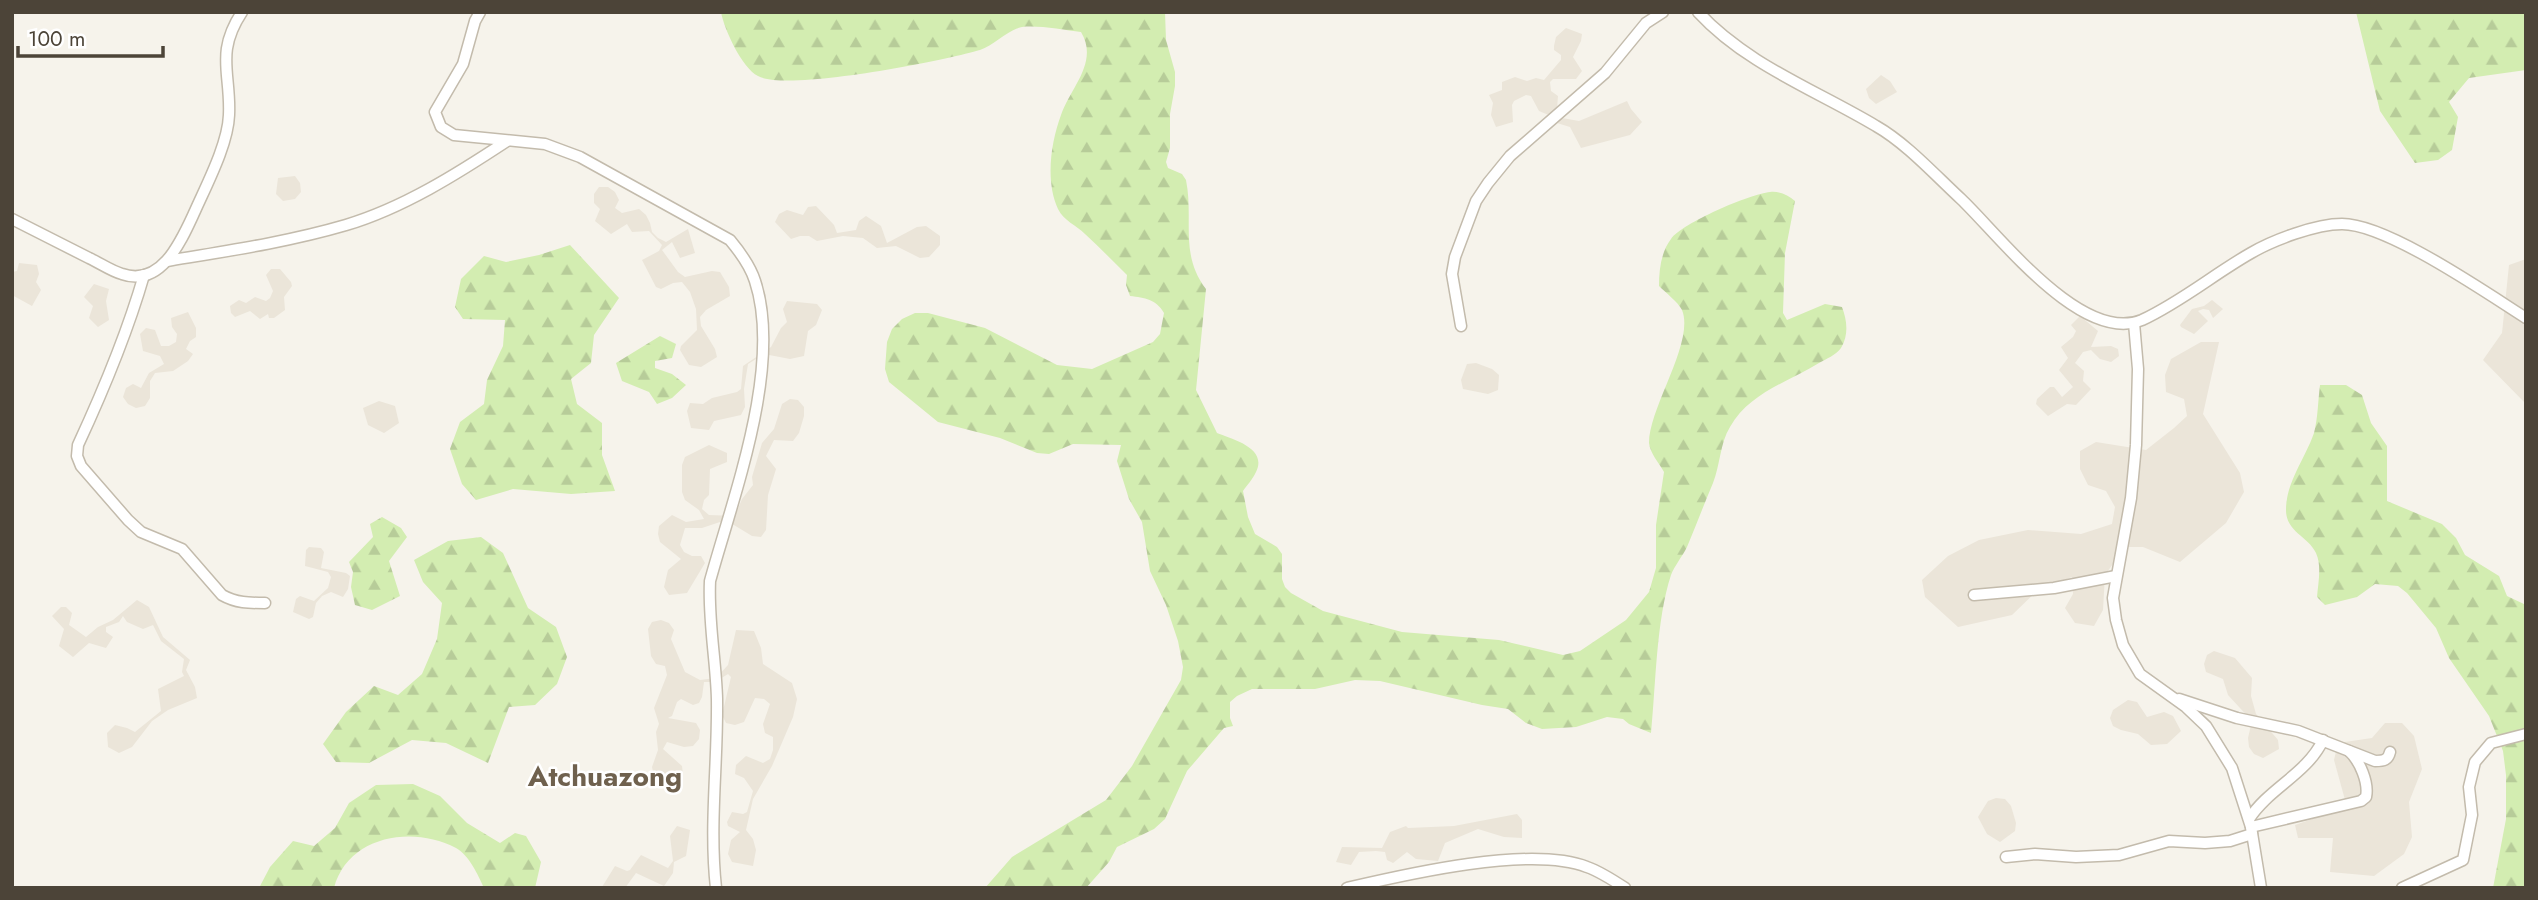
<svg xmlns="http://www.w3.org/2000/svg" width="2538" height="900" viewBox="0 0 2538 900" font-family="Jost,sans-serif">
<defs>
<pattern id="forest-firs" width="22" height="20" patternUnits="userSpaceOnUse" patternTransform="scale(1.75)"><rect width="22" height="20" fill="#d3edb1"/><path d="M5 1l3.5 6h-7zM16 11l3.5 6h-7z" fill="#b7cc99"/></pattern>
</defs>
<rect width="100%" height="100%" fill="#f6f3eb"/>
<g fill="#ebe5d9">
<path d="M1566 28 1582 34 1581 41 1573 57 1582 71 1576 79H1553L1550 82 1551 91 1558 96 1557 109 1562 118 1579 121 1627 101 1631 109 1642 122 1630 135 1581 148 1570 127 1557 123 1551 116 1539 111 1531 96 1526 95 1514 101 1512 105 1513 122 1496 127 1491 115 1493 103 1489 95 1502 90V82L1515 77 1527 81 1536 78 1544 80 1561 60V55L1554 50V46L1556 37Z"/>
<path d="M1881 75 1890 81 1897 92 1876 104 1869 98 1866 89Z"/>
<path d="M295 176 300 183 301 192 295 199 283 201 276 194 278 178Z"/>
<path d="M599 187H608L615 192 619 200 615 208 622 213 639 209 646 215 650 223 652 232 658 238 666 242 688 229 695 253 680 258 672 242 662 250 678 272 685 277 712 271 720 272 729 287 730 296 706 310 700 317 701 326 715 349 717 357 701 367 689 365 680 350 681 346 697 330 696 309 690 292 682 282 673 283 661 289 656 287 642 260 659 251 662 245 649 231 632 232 627 224 611 234 595 221 600 209 594 203V194Z"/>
<path d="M816 206 834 225 837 233 856 230 859 221 866 216 881 226 887 243 917 227 926 226 940 236V245L929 257 920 258 896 246 877 248 863 238 843 236 817 241 809 236H800L791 239 775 222 779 214 787 210 803 215 808 207Z"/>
<path d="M2526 259V404L2483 360 2502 333 2509 265Z"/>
<path d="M19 263 37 265 39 274 36 282 41 290 32 306 12 295V272L17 271Z"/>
<path d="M271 269H280L291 282 292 286 284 297 285 310 274 318H269L268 314 260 319 250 311 235 317 231 313 230 306 239 300 246 303 255 297 266 301 270 298 273 291 266 275Z"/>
<path d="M94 284 109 289 106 301 109 320 98 327 89 318 93 306 84 297Z"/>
<path d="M2212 300 2223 309 2213 318 2209 310 2203 309 2198 311 2208 321 2194 334 2181 327 2180 325 2192 309 2204 306Z"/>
<path d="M787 301 817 304 822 310 816 325 808 331 804 356 790 359 764 354 748 364 744 389 745 407 741 415 714 421 709 430 691 428 687 411 690 403 703 404 712 398 737 392 741 389 743 366 771 347 781 328 787 322 783 309Z"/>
<path d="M188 312 196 328V337L190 341 186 349 193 354 188 361 173 371 155 373 150 381V398L145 406 136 408 128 404 123 397 126 388 133 384 141 388 149 373 164 364 160 356 143 351 140 334 146 328 155 330 161 346H169L176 342 177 334 172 327 171 318Z"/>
<path d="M2080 316 2098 331 2091 347 2111 346 2118 349 2119 356 2111 362 2100 359 2091 350 2083 352 2075 363 2084 371 2083 381 2091 389 2076 405 2067 404 2048 416 2036 404 2037 399 2050 387H2054L2062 397 2073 387 2059 370 2068 358 2061 347 2073 337 2076 331 2071 325Z"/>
<path d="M2201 342H2219L2203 414 2240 473 2244 492 2226 523 2180 562 2143 547H2125L2105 575 2103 610 2094 626 2075 623 2065 608 2073 594 2072 577 2038 590 2012 615 1958 627 1925 597 1922 580 1948 556 1979 540 2028 530 2081 534 2112 524 2115 507 2106 491 2088 485 2080 469V451L2096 442 2146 450 2174 428 2187 416 2184 399 2166 392 2165 375 2171 359Z"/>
<path d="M1476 363 1492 369 1499 375 1498 390 1488 394 1463 389 1461 380 1467 364Z"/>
<path d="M790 399 798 400 804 407V416L799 433 793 441 774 440 766 456 776 469 768 495 766 530 761 537 752 536 729 522H720L702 528H685L680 545 684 552 692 556H701L705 563 687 593 669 595 664 587 668 570 681 559 660 542 658 534 659 526 672 515 686 522 704 519 699 510 685 500 682 492V465L685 457 709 445 727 453V462L710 469 709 495 704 500 702 509 709 515 735 516 742 499 753 485 752 477 762 443 774 429 782 404Z"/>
<path d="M379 401 395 406 399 423 384 433 368 425 363 408Z"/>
<path d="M309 547 321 548 324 552 321 568 346 573 350 576 348 589 343 597 331 592 322 596 316 603 313 617 309 619 293 612 296 599 300 596 314 601 328 588 331 577 328 572 305 566 306 550Z"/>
<path d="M137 600 149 607 163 637 190 660 186 670 195 687 197 698 168 710 152 721 132 747 119 753 108 747 107 733 115 725 127 728 135 732 161 711 158 689 184 676 182 672 184 659 161 641 153 625 143 629 127 622 123 616 119 622 106 627V632L113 637 106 648 89 643 73 657 59 646 64 629 52 616 61 607H66L72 613 69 625 86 637 98 627 113 620Z"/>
<path d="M661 620 669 623 674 630 671 639 685 672 700 680 716 678 728 665 736 630 754 631 761 648 763 664 792 683 797 699 793 717 772 766 753 799 746 830 753 839 756 850 753 866 732 862 728 854 731 840 740 832 728 826 727 822 732 812 743 814 747 812 753 791 744 778 735 774 736 765 746 756 763 763 770 759 773 750V737L765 733 763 724 770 704 764 699 755 698 744 722 735 725 726 723 722 715 731 677 728 674 715 682H704L702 697 699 703 693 705 681 699 677 702 672 716 668 718 696 723 700 730 699 739 693 746 684 747 667 742 663 749 682 766 683 775 670 785 654 776 652 767 658 750 656 732 659 724 654 708 667 675 665 666 656 664 651 656 648 629 652 622Z"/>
<path d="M2214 651 2235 658 2252 678 2251 696 2256 714 2278 740 2279 749 2263 758 2254 754 2249 747 2248 738 2252 721 2228 695 2223 679 2206 672 2204 664 2207 655Z"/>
<path d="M2128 700 2137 702 2147 717 2164 712 2173 716 2181 731 2167 744 2151 745 2138 734 2121 730 2113 726 2110 718 2113 710Z"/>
<path d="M2385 723H2402L2414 736 2422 769 2409 802 2412 837 2404 854 2374 876 2330 872 2333 838H2298L2295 825 2347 807 2334 760 2338 743 2372 738Z"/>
<path d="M1996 798 2005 799 2011 806 2016 823 2015 831 2000 842 1987 834 1978 817 1988 801Z"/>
<path d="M1517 814 1522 820V838L1504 837 1478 829 1445 843 1438 861 1416 859 1407 852 1393 863 1387 860 1385 852 1376 851 1359 852 1351 865 1336 862 1342 847 1382 848 1390 832 1406 826 1408 828 1454 826Z"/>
<path d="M677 826 690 830 686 856 674 862 673 873 664 886 636 873 625 888H594L602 887 615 866 627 871 630 870 641 855 668 868 673 861 670 836Z"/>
</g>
<g fill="url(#forest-firs)">
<path d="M721 12H1165L1166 40 1175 72V86L1170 114V148L1166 162 1168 168 1182 174 1186 180C1194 219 1179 254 1206 289L1196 390 1217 433C1232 439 1268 448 1256 472 1253 479 1247 485 1243 491L1248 517 1255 534 1277 547 1282 554V579L1285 587 1291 593 1323 611 1402 632 1499 640 1563 655 1580 651 1626 620 1649 592 1656 568V525L1664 472C1659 463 1650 453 1649 443 1649 407 1695 342 1682 310 1678 302 1666 293 1659 286 1659 270 1661 252 1671 239 1682 223 1750 194 1770 192 1780 191 1788 195 1795 201L1785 253 1783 313 1787 320 1825 304 1842 307C1847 320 1849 335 1841 348 1836 355 1826 359 1819 363 1788 382 1749 393 1730 427 1720 443 1720 466 1713 483 1704 504 1696 526 1687 547 1682 557 1675 565 1671 575 1656 621 1656 684 1651 733L1629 724 1623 719 1607 717 1576 727 1542 729 1526 723 1508 709 1482 705 1380 681 1355 680 1315 689H1252L1237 696 1230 702V718L1233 726 1224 728 1187 771 1165 819 1154 829 1117 847 1109 862 1086 888H985L1012 857 1106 800 1132 766 1181 680 1183 667 1178 641 1166 605 1150 571 1142 522 1129 499 1117 461 1121 445 1073 444 1049 454 1037 453 1000 438 938 422 889 382 885 369 887 342 892 329 902 319 915 313H928L985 328 1057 365 1092 369 1153 342 1160 334 1164 313C1156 299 1145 298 1130 296L1126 285 1127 275C1113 261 1099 247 1085 234 1076 225 1064 221 1058 209 1045 181 1051 142 1061 115 1071 87 1099 62 1081 32 1064 30 1038 25 1022 27 1007 30 994 46 980 50 943 61 787 92 758 76 742 68 724 29 721 12Z"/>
<path d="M2356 12H2526V70L2469 78 2449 102 2458 117 2452 150 2438 160 2415 163 2380 111Z"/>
<path d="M570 245 619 298 594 335 591 363 571 379 577 404 602 423V455L615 491 571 494 513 489 476 500 462 484 450 449 460 422 484 404 487 380 503 346 505 320 463 319 455 307 461 279 484 256 506 262 539 255Z"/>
<path d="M660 336 676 344 672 358 655 361V368L672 374 686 385 672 398 657 404 649 392 622 381 616 363Z"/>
<path d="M2320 385H2346L2362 395 2371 423 2387 446V501L2442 524 2456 538 2465 555 2499 576 2507 596 2526 605V888H2493L2506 819V775L2503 751 2489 716 2449 658 2436 628 2407 593 2398 586 2375 584 2357 597 2325 605 2317 597C2318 584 2322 566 2316 553 2308 536 2286 532 2286 510 2286 482 2305 459 2314 433 2318 418 2318 400 2320 385Z"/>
<path d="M382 517 401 528 407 537 389 561 400 596 372 610 355 605 351 587 353 572 349 562 373 537 370 524Z"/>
<path d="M481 537 503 553 528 608 556 627 567 657 557 684 535 705 509 707 488 763 446 743 412 740 369 763 336 762 323 744 346 712 374 686 398 695 422 674 437 639 442 603 423 582 414 560 448 541Z"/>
<path d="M413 784 440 796 467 823 500 843 515 833 526 836 541 862 535 888H484C478 875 469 855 456 848 412 825 348 836 334 888H259L270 867 293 841 314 846 335 828 349 803 376 785Z"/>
</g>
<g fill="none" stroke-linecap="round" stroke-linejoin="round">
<defs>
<g id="minor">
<path d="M480 12 475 21 463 64 435 112 441 127 454 135 545 144 580 157 730 240C740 252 750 265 755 281 783 366 733 497 710 581 708 621 716 660 717 699 718 762 709 825 716 888"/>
<path d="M1698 12C1747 65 1816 90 1876 126 1906 143 1935 175 1961 199 1999 235 2082 345 2142 320 2181 302 2214 274 2251 253 2273 240 2316 224 2342 224 2387 224 2485 292 2526 318"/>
<path d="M12 219C38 232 63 245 89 258 100 263 111 271 122 274 162 288 182 239 195 211 207 184 228 144 229 115 231 73 215 53 242 12"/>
<path d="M167 261C227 251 288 242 346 225 403 208 457 174 507 141"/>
<path d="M144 275C127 334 104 389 78 445L77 456 81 466 128 520 141 532 182 549 222 595C236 603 249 603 265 603"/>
<path d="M2134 323 2138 369 2136 445 2131 498 2113 598 2116 620 2123 645 2140 674 2186 707 2206 726 2232 768 2251 827 2261 888"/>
<path d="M1461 326 1452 274 1455 257 1476 201 1488 183 1510 156 1605 73 1646 23 1663 12"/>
<path d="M1974 595 2054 588 2116 576"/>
<path d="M2179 699 2237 718 2298 731 2375 761C2384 761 2388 760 2390 752"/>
<path d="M2249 819C2269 788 2307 774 2323 740"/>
<path d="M2251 827 2361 801 2366 797C2369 783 2360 761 2349 751"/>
<path d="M2006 857 2035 854 2076 857 2119 855 2169 841 2205 843 2230 841 2252 834"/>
<path d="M1347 888C1407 874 1531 845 1587 867 1601 872 1613 880 1625 888"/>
<path d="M2402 888 2463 860 2472 815 2469 787 2475 762 2491 743 2526 734"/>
</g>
</defs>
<use href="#minor" stroke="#c3bbac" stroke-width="13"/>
<use href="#minor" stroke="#fff" stroke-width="10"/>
</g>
<g text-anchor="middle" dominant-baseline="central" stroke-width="5" stroke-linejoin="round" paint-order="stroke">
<g font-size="28" font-weight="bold" fill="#6f614e" stroke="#fff">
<text x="605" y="776">Atchuazong</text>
</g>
</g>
<rect width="2538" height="900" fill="none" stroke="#4c4438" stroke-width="28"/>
<path d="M18 46v10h145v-10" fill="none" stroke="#4c4438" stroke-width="3.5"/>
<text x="28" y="46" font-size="21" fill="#4c4438" stroke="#ffffff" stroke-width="5" paint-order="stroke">100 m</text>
</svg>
